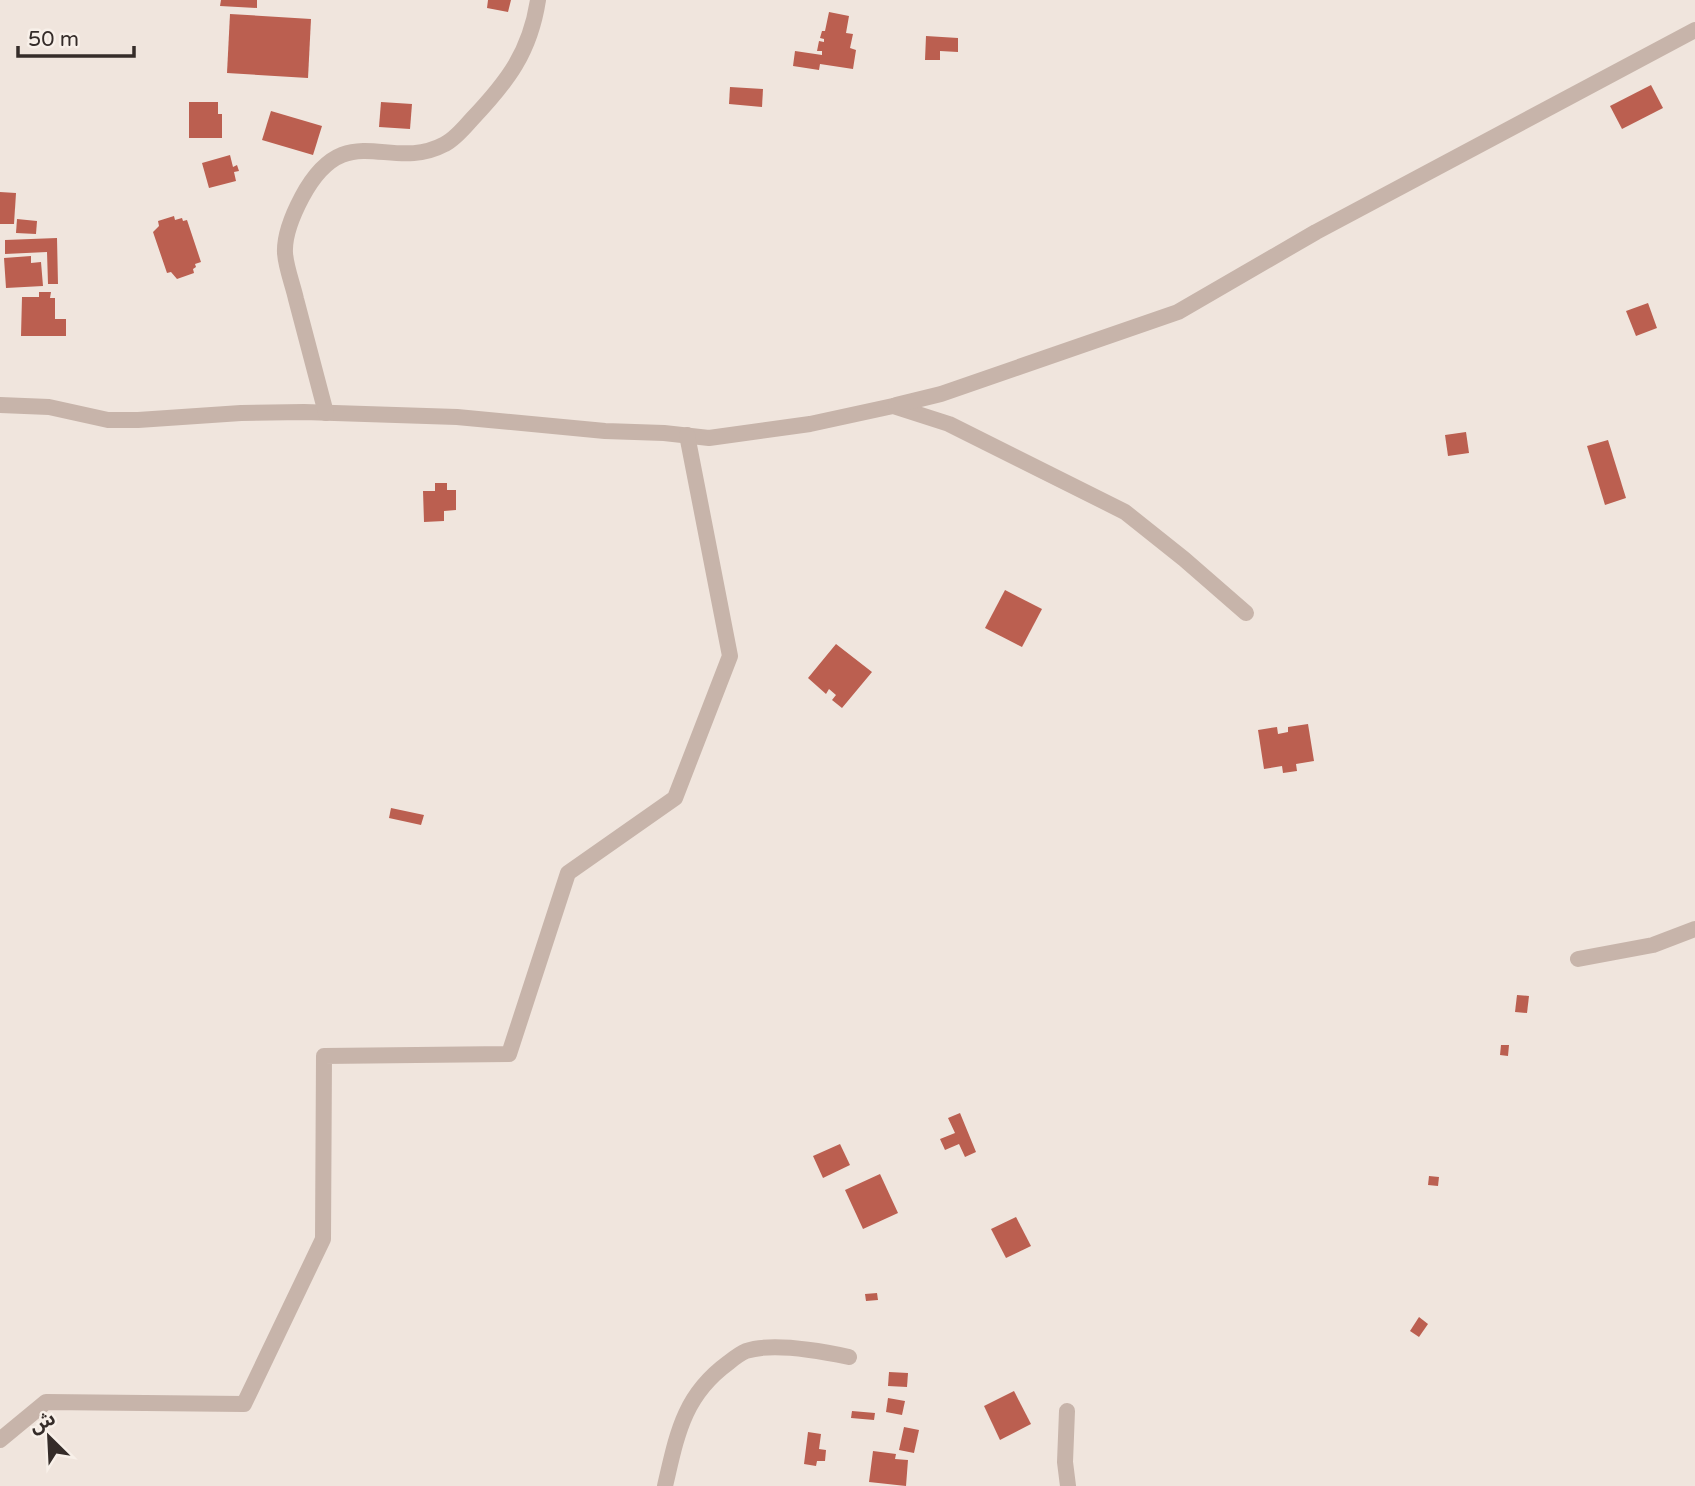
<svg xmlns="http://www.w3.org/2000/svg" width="1695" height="1486" viewBox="0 0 1695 1486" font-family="'Varela Round','Noto Sans Arabic',sans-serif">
<rect width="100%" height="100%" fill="#f0e5dd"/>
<g fill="#bb5f50">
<path d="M221 0H257V8L220 6Z"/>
<path d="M488 0H511L508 12 487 8Z"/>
<path d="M829 12 849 16 846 33 853 34 850 48 856 50 853 69 820 64 819 70 793 66 795 51 822 55V51H817L819 41 824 42V39L820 38 822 31H825Z"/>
<path d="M230 14 311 19 308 78 227 73Z"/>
<path d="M926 36 958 38V52L940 51V60H925Z"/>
<path d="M1651 85 1663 108 1622 129 1610 106Z"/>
<path d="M730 87 763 89 762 107 729 104Z"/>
<path d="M189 102H218V114H222V138H189Z"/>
<path d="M381 102 412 104 410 129 379 127Z"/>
<path d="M271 111 322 126 313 155 262 140Z"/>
<path d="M230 155 233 167 237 165 239 171 234 172 236 181 209 188 202 163Z"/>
<path d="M0 192 16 193 14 224H0Z"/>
<path d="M174 216 175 220 182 218 183 221 187 220 201 262 195 264 196 267 193 269 194 273 177 279 171 272 167 273 153 232 159 226 158 221Z"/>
<path d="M17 219 37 221 36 234 16 233Z"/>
<path d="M57 238 58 284H48L47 252 5 254V240Z"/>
<path d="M31 256V263L41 262 43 286 6 288 4 258Z"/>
<path d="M39 292H51L50 298H55V319H66V336H21L22 297H39Z"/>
<path d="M1648 303 1657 328 1636 336 1626 311Z"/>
<path d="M1466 432 1469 453 1448 456 1445 435Z"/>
<path d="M1608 440 1626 498 1605 505 1587 446Z"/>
<path d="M435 483H447V490H456V510L444 511V521L424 522 423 491H435Z"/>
<path d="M1005 590 1042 609 1022 647 985 628Z"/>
<path d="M836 644 872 672 842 708 832 700 836 695 829 689 826 694 808 678Z"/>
<path d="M1308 724 1314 761 1296 764 1297 771 1283 773 1282 766 1264 769 1258 730 1277 727 1278 734 1288 732V727Z"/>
<path d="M391 808 424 815 421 825 389 818Z"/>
<path d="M1517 995 1529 996 1527 1013 1515 1012Z"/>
<path d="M1501 1045H1509L1508 1056 1500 1055Z"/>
<path d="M960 1113 976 1152 965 1157 959 1144 945 1150 940 1139 955 1133 948 1118Z"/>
<path d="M840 1144 850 1165 823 1178 813 1156Z"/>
<path d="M880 1174 898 1213 863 1229 845 1190Z"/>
<path d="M1429 1176 1439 1177 1438 1186 1428 1185Z"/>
<path d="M1016 1217 1031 1246 1006 1258 991 1229Z"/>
<path d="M877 1293 878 1300 866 1301 865 1294Z"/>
<path d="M1419 1317 1428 1324 1419 1337 1410 1331Z"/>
<path d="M889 1372 908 1373 907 1387 888 1386Z"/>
<path d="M1014 1391 1031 1424 1000 1440 984 1406Z"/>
<path d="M888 1398 905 1401 902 1415 886 1412Z"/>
<path d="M852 1411 875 1413 874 1420 851 1418Z"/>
<path d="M904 1427 919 1430 914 1453 899 1450Z"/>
<path d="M808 1432 821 1434 819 1449 826 1450 825 1461H817L816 1466 804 1464Z"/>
<path d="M873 1451 896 1454 895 1459 908 1460 906 1486 869 1482Z"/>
</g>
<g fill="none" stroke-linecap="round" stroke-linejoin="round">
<g stroke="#c7b4aa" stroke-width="16">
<path d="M0 405 49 407 108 420H138L241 413 304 412 457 417 605 431 664 433 709 438 810 424 893 406 949 424 1125 512 1184 559 1246 613"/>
<path d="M896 405 941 394 1178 312 1316 232 1695 30"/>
<path d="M326 413C316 375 306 337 296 299 293 285 286 268 285 253 284 234 293 214 302 197 346 115 389 174 445 144 455 139 465 127 472 119 508 81 530 52 538 0"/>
<path d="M1578 959 1653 945 1695 929"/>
<path d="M1067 1411 1065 1462 1068 1486"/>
<path d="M0 1440 46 1402 244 1404 323 1239 324 1056 509 1054 568 873 675 798 730 656 687 435"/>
<path d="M665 1486C677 1435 683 1396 728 1363 733 1359 739 1354 746 1351 773 1342 821 1351 849 1357"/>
</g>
</g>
<g transform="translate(49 1437) rotate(336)" stroke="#f8f0e9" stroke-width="5" paint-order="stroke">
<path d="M0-5L12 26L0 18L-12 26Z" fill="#352c29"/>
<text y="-10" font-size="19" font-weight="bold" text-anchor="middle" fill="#352c29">ش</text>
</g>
<path d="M18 46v10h116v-10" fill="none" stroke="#352c29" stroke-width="3.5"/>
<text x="28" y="46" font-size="21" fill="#352c29" stroke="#f8f0e9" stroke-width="5" paint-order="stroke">50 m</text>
</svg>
